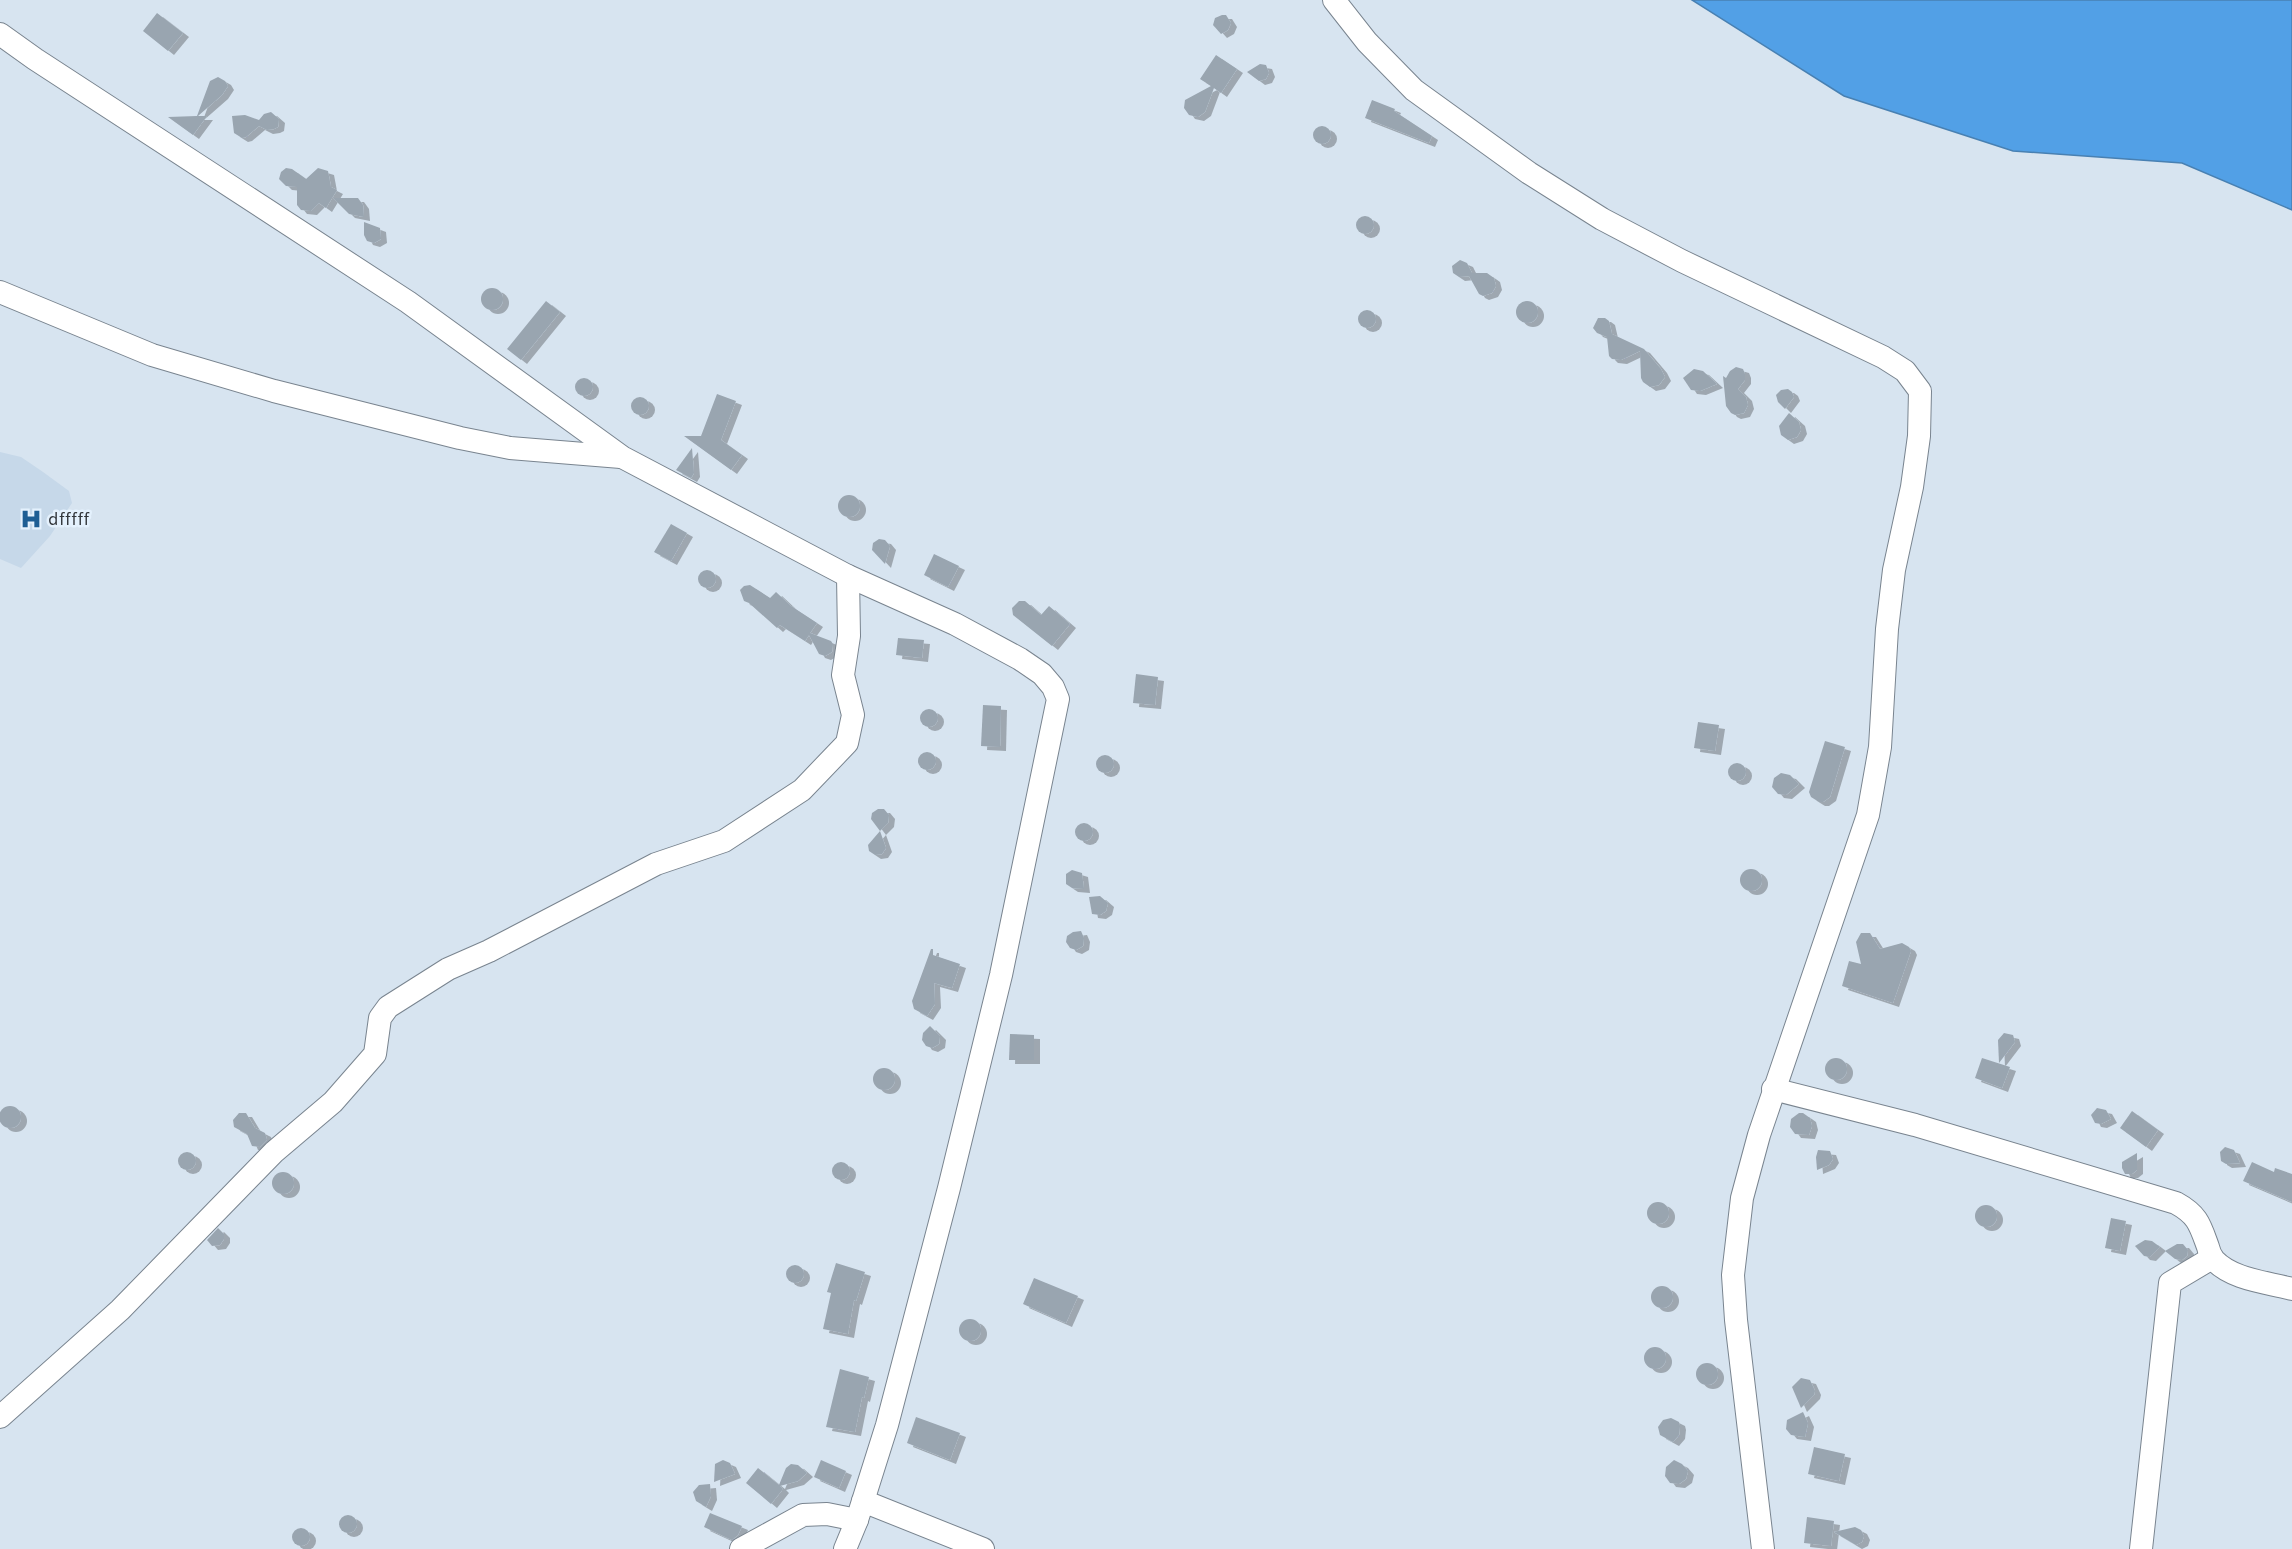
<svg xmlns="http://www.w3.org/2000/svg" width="2292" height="1549" viewBox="0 0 2292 1549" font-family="Karla,sans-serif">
<defs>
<filter id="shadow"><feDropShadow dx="6" dy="4" stdDeviation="0" flood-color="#0004"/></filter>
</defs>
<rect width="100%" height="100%" fill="#d7e4f0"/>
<path fill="#c6d8e9" d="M0 452 21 457 43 472 69 491 72 503 50 536 21 568 0 559Z"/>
<path fill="#52a0e6" stroke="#4880b2" stroke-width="1.5" d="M1692 0H2292V210L2182 163 2013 151 1844 96Z"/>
<g fill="#99a5b0" filter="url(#shadow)">
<path d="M157 13 183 33 168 51 143 31Z"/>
<path d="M1222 15H1226L1231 23 1228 30 1221 34 1213 25 1215 18Z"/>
<path d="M1216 55 1237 69 1221 93 1214 88 1205 112 1198 117 1189 115 1184 108 1185 100 1211 86 1200 79Z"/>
<path d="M1260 64 1266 65 1269 73 1266 79 1259 81 1247 72Z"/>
<path d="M218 77 225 81 228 86 222 95 198 116H207L193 135 168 117 197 116 210 81Z"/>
<path d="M1372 100 1395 109 1394 111 1432 136 1429 143 1365 118Z"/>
<path d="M271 112 279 119 278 127 274 129 267 130 259 126 246 137 242 138 234 133 232 116 245 115 259 120 264 114Z"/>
<circle cx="1322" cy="135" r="9"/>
<path d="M286 168 292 169 306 179 318 168 328 171 331 187 337 190 326 208 319 203 311 211 301 210 297 205V187L286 186 279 179 281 172Z"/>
<path d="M333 198H358L363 205 364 217 349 214Z"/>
<circle cx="1365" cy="225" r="9"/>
<path d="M364 222 380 228 381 239 374 243 367 241 364 235Z"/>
<path d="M1460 260 1467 263 1472 273H1487L1494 278 1496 286 1492 293 1483 296 1479 294 1469 276 1459 277 1453 273 1452 266Z"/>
<circle cx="492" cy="299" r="11"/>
<circle cx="1527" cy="312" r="11"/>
<path d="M546 301 560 312 521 360 507 349Z"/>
<circle cx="1367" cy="319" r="9"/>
<path d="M1598 318H1605L1609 321 1612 334 1644 349 1661 369 1665 377 1659 385 1650 387 1643 382 1641 378 1640 351 1621 360 1612 359 1609 356 1607 337 1597 333 1593 328Z"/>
<path d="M1736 367 1743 369 1745 374V380L1738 389 1746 397 1748 405 1744 413 1735 415 1731 413 1726 406 1723 376 1726 378 1730 371Z"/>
<path d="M1694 369 1703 371 1717 384 1700 391 1691 390 1683 378Z"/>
<circle cx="584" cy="387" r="9"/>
<path d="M1788 389 1792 392 1794 397 1785 409 1778 402 1776 395 1781 390Z"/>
<path d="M717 394 736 401 721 440 742 455 731 470 684 436H701Z"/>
<circle cx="640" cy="406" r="9"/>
<path d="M1789 413 1799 422 1801 430 1797 437 1788 440 1781 435 1779 426Z"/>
<path d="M692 448 694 473 691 478 676 470Z"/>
<circle cx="849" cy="506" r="11"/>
<path d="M671 524 687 533 671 561 654 552Z"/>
<path d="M879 539 885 540 890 546 885 564 872 550 873 543Z"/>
<path d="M934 554 959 566 948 587 924 575Z"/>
<circle cx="707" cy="579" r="9"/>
<path d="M750 585 770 598 776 592 791 606 817 623 810 633 831 641 833 644 832 652 825 656 819 654 809 635 805 641 780 625 777 628 749 603 744 601 740 590 744 586Z"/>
<path d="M1019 601H1025L1041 615 1049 606 1070 624 1052 646 1013 615 1012 608Z"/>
<path d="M898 638 924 640 922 658 896 655Z"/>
<path d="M1136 674 1158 677 1155 705 1133 703Z"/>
<path d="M983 705 1001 706 1000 747 981 746Z"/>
<circle cx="929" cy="718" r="9"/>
<path d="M1698 722 1719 725 1715 751 1694 748Z"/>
<path d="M1825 741 1845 747 1830 797 1823 802H1819L1811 797 1809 792Z"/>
<circle cx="927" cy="761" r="9"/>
<circle cx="1105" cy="764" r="9"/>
<circle cx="1737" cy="772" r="9"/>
<path d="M1781 773 1790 775 1799 784 1786 795 1778 794 1772 787 1774 778Z"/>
<path d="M878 809H884L889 815 888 823 880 831 871 819 872 813Z"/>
<circle cx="1084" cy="832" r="9"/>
<path d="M880 831 886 848 882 854 875 855 869 851 868 845Z"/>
<circle cx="1751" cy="880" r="11"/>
<path d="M1072 870 1082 873 1084 889 1072 888 1066 884V874Z"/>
<path d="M1100 896 1108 903 1106 911 1100 915 1092 914 1089 897Z"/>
<path d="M1081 931 1084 938 1083 946 1076 950 1070 948 1066 942 1067 936 1073 932Z"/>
<path d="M1861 933H1870L1880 949 1902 943 1909 947 1911 951 1893 1003 1842 986 1849 961 1861 964 1856 942Z"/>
<path d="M931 949H933V955L960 964 952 988 934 983 935 1004 927 1016 914 1009 912 1001Z"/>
<path d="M930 1026 940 1036 939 1044 932 1048 926 1046 922 1040 923 1033Z"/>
<path d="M2004 1033 2013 1035 2015 1042 1999 1063 1998 1040Z"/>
<path d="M1010 1034 1034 1035V1060H1009Z"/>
<circle cx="1836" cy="1069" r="11"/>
<path d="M1982 1058 2010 1067 2002 1088 1975 1078Z"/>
<circle cx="884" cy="1079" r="11"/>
<circle cx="10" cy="1117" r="11"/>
<path d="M2097 1108 2106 1110 2111 1119 2101 1124 2095 1123 2091 1115Z"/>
<path d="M2132 1111 2158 1130 2146 1147 2120 1128Z"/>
<path d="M239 1113H246L255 1128 265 1133 267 1140 260 1147 252 1146 247 1134 234 1127 233 1120Z"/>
<path d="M1799 1113H1803L1810 1118 1812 1126 1809 1135 1795 1134 1790 1127 1791 1119Z"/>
<path d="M2225 1147 2234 1150 2240 1163 2226 1164 2221 1161 2220 1152Z"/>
<path d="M1818 1150 1830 1151 1833 1159 1829 1165 1817 1170 1816 1157Z"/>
<circle cx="187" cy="1161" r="9"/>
<path d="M2137 1153V1170L2132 1174H2125L2122 1168V1162Z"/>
<circle cx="841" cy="1171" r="9"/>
<path d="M2252 1162 2274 1172 2275 1168 2292 1174V1202L2243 1181Z"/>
<circle cx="283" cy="1183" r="11"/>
<circle cx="1658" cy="1213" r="11"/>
<circle cx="1986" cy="1216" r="11"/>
<path d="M2111 1218 2126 1221 2120 1251 2105 1248Z"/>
<path d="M218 1228 224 1234V1239L220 1245 212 1246 207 1240Z"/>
<path d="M2145 1240 2152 1241 2160 1247 2150 1257 2144 1256 2135 1246Z"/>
<path d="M2177 1244H2183L2188 1250 2187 1256 2182 1260 2175 1259 2165 1251Z"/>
<path d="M836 1263 865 1272 856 1301 854 1300 848 1334 823 1329 831 1293 827 1292Z"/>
<circle cx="795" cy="1274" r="9"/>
<path d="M1034 1278 1078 1296 1066 1323 1023 1304Z"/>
<circle cx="1662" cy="1297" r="11"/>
<circle cx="970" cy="1330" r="11"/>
<circle cx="1655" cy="1358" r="11"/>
<circle cx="1707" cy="1374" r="11"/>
<path d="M840 1369 869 1377 864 1398 862 1397 855 1432 826 1427Z"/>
<path d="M1801 1378 1810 1380 1815 1391 1814 1395 1801 1408 1792 1387Z"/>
<path d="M1803 1412 1808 1423 1805 1437 1791 1435 1786 1429 1787 1420Z"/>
<path d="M916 1417 960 1433 950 1460 907 1443Z"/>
<path d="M1671 1418 1679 1422 1680 1426 1679 1435 1673 1442 1660 1435 1658 1427 1663 1420Z"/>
<path d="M1814 1447 1845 1454 1839 1481 1808 1474Z"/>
<path d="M723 1460 730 1463 735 1474 714 1482 715 1464Z"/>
<path d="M821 1460 846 1471 839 1488 814 1477Z"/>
<path d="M1674 1460 1682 1464 1688 1471 1686 1479 1679 1484 1670 1483 1665 1476 1666 1467Z"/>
<path d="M791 1464 798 1465 807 1473 798 1481 780 1486 783 1489 771 1504 746 1483 758 1468 779 1485 786 1468Z"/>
<path d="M710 1484 711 1496 706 1507 696 1501 693 1492 699 1485Z"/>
<path d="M710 1513 742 1526 738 1535 732 1540 704 1527Z"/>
<circle cx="348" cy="1524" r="9"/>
<path d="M1807 1517 1834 1521 1831 1546 1804 1543Z"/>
<path d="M1855 1527 1861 1530 1864 1536 1862 1542 1856 1545 1834 1532Z"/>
<circle cx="301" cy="1537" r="9"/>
</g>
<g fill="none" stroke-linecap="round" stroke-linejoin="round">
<defs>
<g id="minor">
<path d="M1334 0 1367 42 1414 90 1529 173 1602 219 1682 261 1883 357 1905 371 1920 391 1919 436 1912 487 1894 570 1887 629 1880 747 1868 815 1759 1135 1742 1198 1733 1275 1736 1320 1763 1549"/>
<path d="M0 34 35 59 408 302 622 457 848 576 955 624 1020 659 1042 674 1053 687 1058 699 1001 975 949 1188 887 1425 857 1520 845 1549"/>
<path d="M0 292 152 355 274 391 460 438 510 448 621 457"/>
<path d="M1773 1089 1915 1125 2176 1203C2198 1215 2200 1225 2208 1247 2209 1252 2211 1256 2214 1260 2233 1280 2267 1282 2292 1289"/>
<path d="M0 1417 120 1310 274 1152 333 1102 375 1054 380 1018 388 1007 448 969 489 951 656 864 724 841 802 790 847 743 853 715 843 675 849 636 848 576"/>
<path d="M863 1501 983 1549"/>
<path d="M741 1549 803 1515 827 1514 857 1520"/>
<path d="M2141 1549 2170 1283 2212 1258"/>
</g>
</defs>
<use href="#minor" stroke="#79848f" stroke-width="24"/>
<use href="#minor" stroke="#fff" stroke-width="22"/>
</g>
<defs>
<symbol id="hospital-bare" viewBox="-9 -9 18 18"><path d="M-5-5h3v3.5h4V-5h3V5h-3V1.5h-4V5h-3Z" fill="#1e5e94" stroke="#e4f1fd" stroke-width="2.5" paint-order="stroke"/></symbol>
</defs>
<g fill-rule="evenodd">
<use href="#hospital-bare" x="16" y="504" width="30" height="30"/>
</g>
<g text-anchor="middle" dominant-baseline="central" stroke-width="5" stroke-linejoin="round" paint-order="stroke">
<g font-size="18" fill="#31353a" stroke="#e4f1fd" text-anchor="start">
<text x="48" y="519">dfffff</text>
</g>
</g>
</svg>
